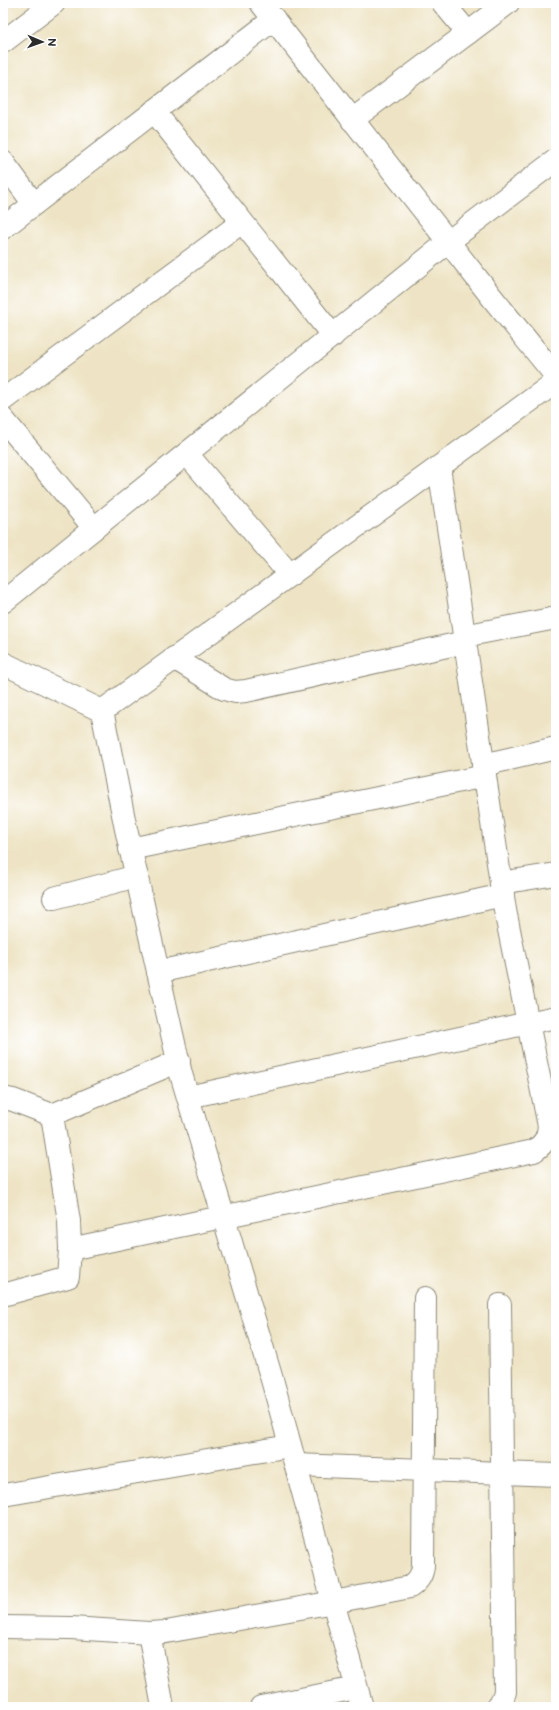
<svg xmlns="http://www.w3.org/2000/svg" width="559" height="1710" viewBox="0 0 559 1710" font-family="'Balsamiq Sans',sans-serif">
<rect width="100%" height="100%" fill="#fff"/>
<filter id="ink" filterUnits="userSpaceOnUse"><feTurbulence type="fractalNoise" baseFrequency=".025" numOctaves="2"/><feDisplacementMap in="SourceGraphic" scale="8" xChannelSelector="R" yChannelSelector="G"/><feConvolveMatrix kernelMatrix="1 2 1 2 8 2 1 2 1" color-interpolation-filters="sRGB"/></filter>
<filter id="wash" filterUnits="userSpaceOnUse"><feTurbulence type="fractalNoise" baseFrequency=".012" numOctaves="4" result="noise"/><feDisplacementMap in="SourceGraphic" scale="16" xChannelSelector="R" yChannelSelector="G"/><feGaussianBlur stdDeviation="0.9" result="paint"/><feColorMatrix in="noise" values="0 0 0 0 0 0 0 0 0 0 0 0 0 0 0 0 0 1.4 0 .05"/><feComposite in="paint" operator="in"/></filter>
<g filter="url(#wash)">
<rect width="100%" height="100%" fill="#eee4c5"/>
</g>
<g filter="url(#ink)">
<g fill="none" stroke-linecap="round" stroke-linejoin="round">
<defs>
<g id="street">
<path d="M261 3 494 300 556 376"/>
<path d="M443 3 468 33"/>
<path d="M3 42 54 3"/>
<path d="M154 111 333 336"/>
<path d="M352 120 508 3"/>
<path d="M3 162 34 204"/>
<path d="M3 228 274 19"/>
<path d="M3 400 242 222"/>
<path d="M3 419 94 528"/>
<path d="M187 454 290 575"/>
<path d="M3 602 448 242 556 160"/>
<path d="M464 636 556 618"/>
<path d="M174 658 224 689 235 692 246 691 465 642"/>
<path d="M3 663 102 711"/>
<path d="M483 765 556 748"/>
<path d="M130 849 485 776"/>
<path d="M501 883 556 874"/>
<path d="M54 898 137 876"/>
<path d="M158 972 503 895"/>
<path d="M188 1097 556 1017"/>
<path d="M3 1098 13 1100 52 1115"/>
<path d="M70 1249 534 1151C544 1144 548 1138 549 1126L505 910 439 467"/>
<path d="M3 1295 68 1277 70 1249 69 1221 52 1115 179 1061"/>
<path d="M296 1465 556 1475"/>
<path d="M3 1495 290 1446"/>
<path d="M3 1627 71 1628 149 1633 166 1632 334 1602 410 1587C418 1581 422 1576 423 1566L425 1298"/>
<path d="M149 1633 163 1707"/>
<path d="M261 1707 356 1688"/>
<path d="M362 1707 273 1383 181 1074 126 829 102 711 556 382"/>
<path d="M498 1707 500 1706 505 1692 500 1305"/>
</g>
</defs>
<use href="#street" stroke="#8c8878" stroke-width="24"/>
<use href="#street" stroke="#fff" stroke-width="22"/>
</g>
</g>
<rect width="559" height="1710" fill="none" stroke="#fff" stroke-width="16"/>
<g transform="translate(42 42) rotate(92)" stroke="#ffffff" stroke-width="3" paint-order="stroke">
<path d="M0-3L7 15L0 10L-7 15Z" fill="#2b2b2b"/>
<text y="-6" font-size="11" font-weight="bold" text-anchor="middle" fill="#2b2b2b">N</text>
</g>
</svg>
